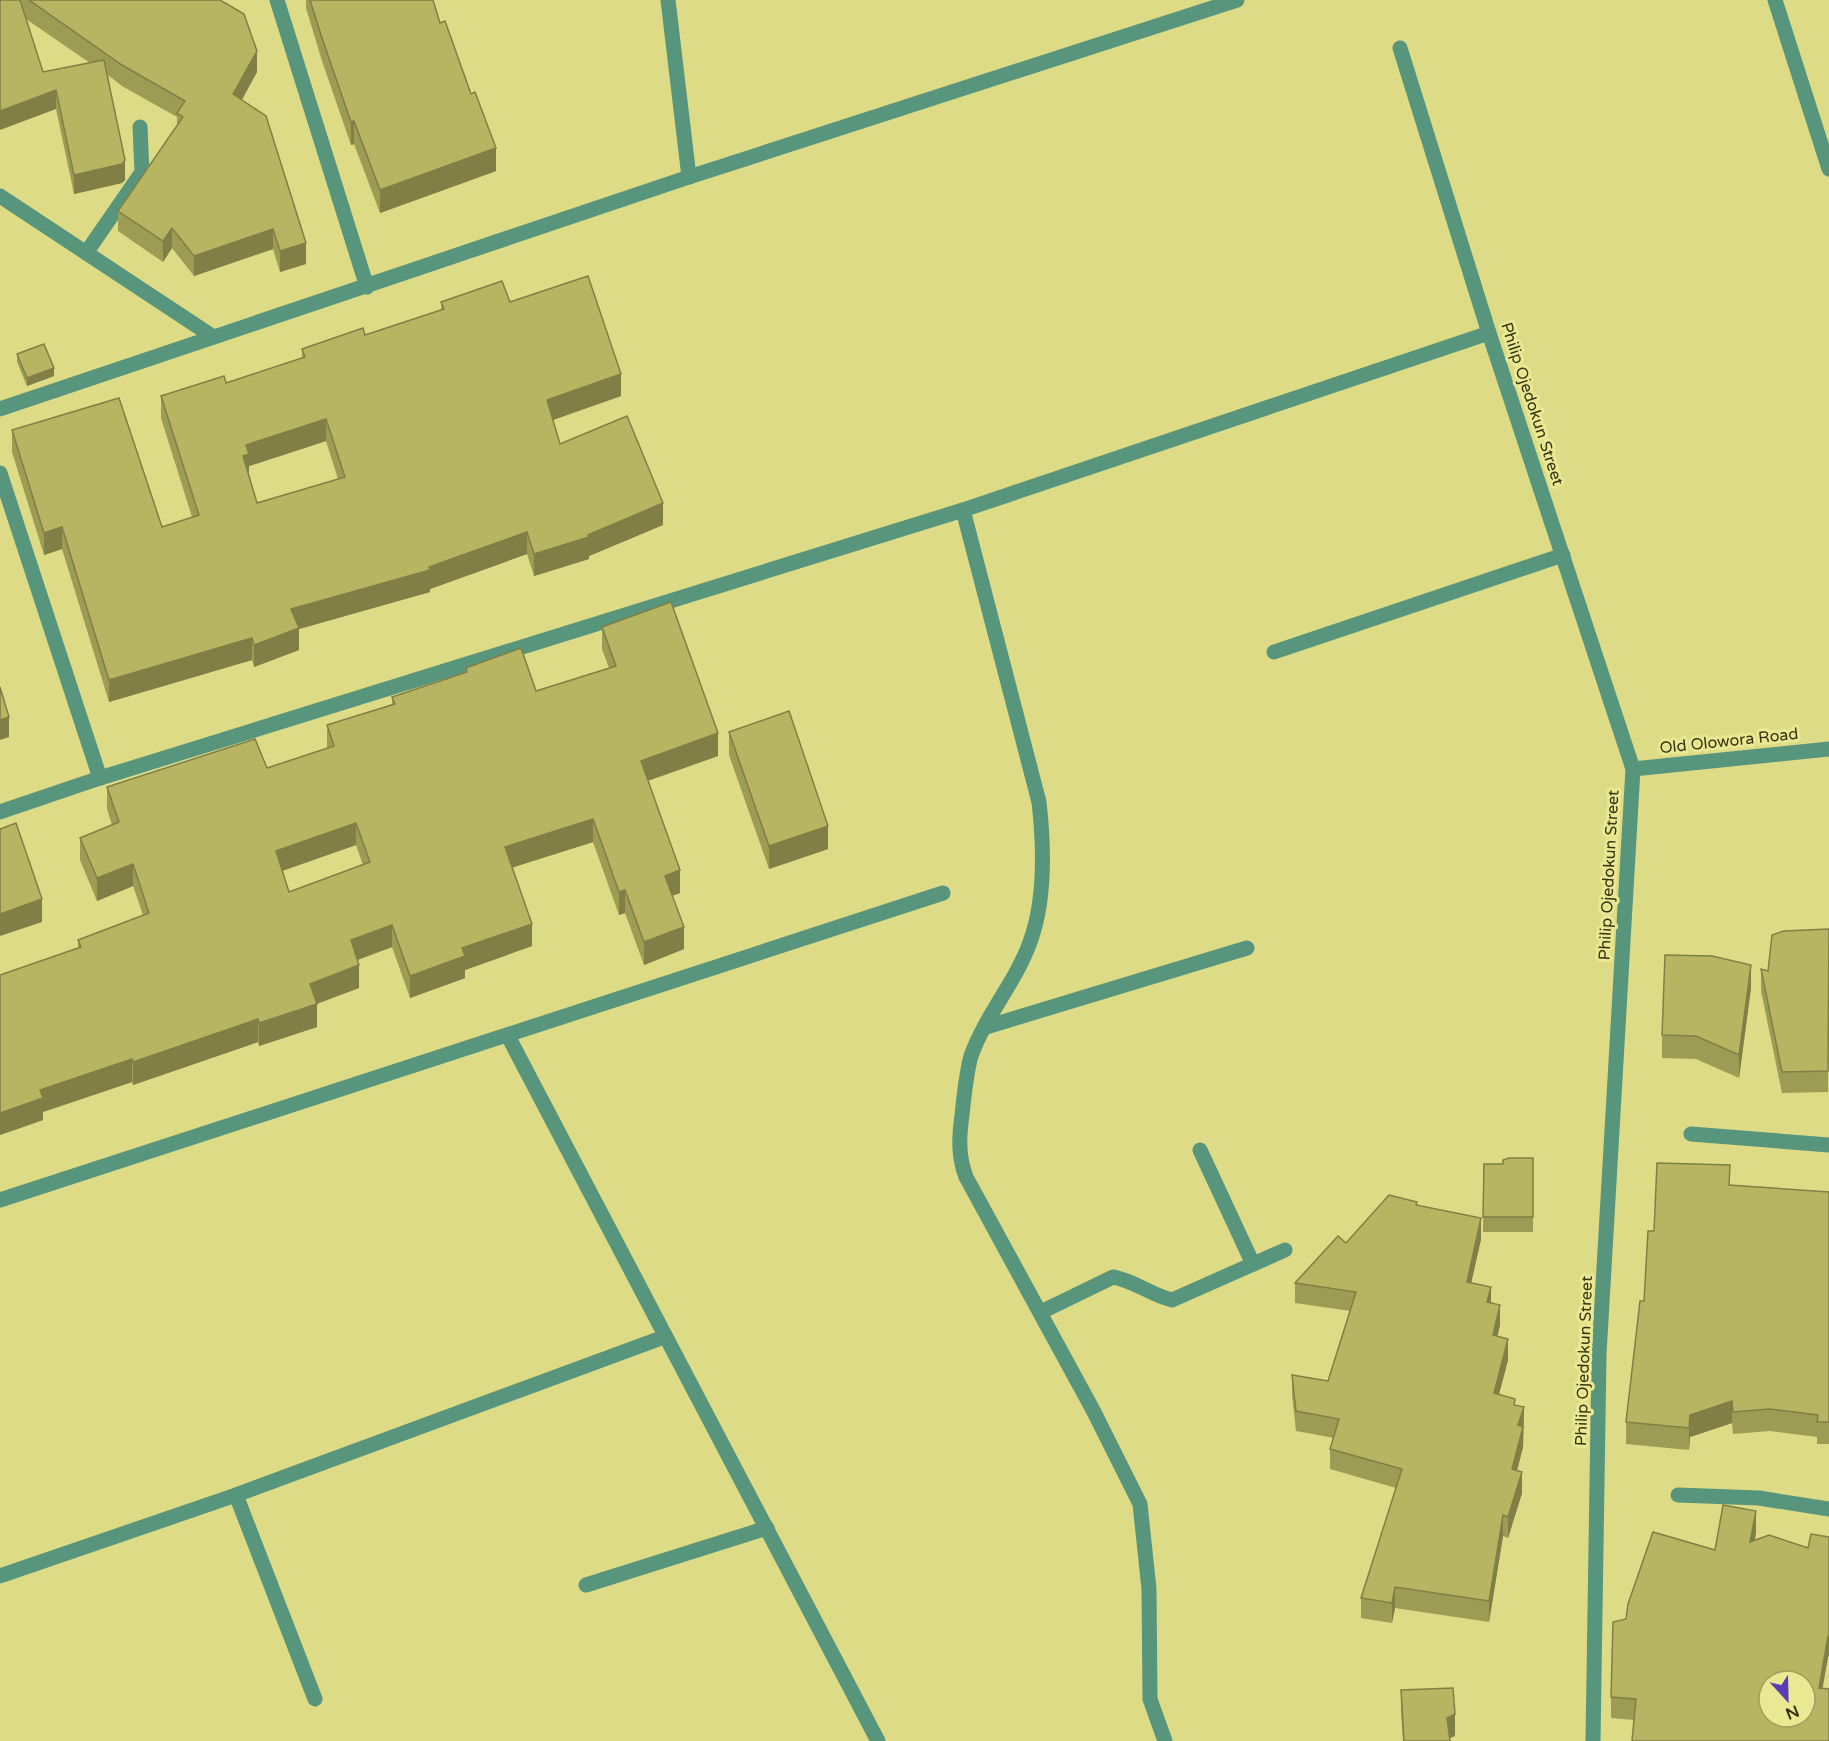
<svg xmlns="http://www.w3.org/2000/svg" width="1829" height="1741" viewBox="0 0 1829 1741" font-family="'Varela Round',sans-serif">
<rect width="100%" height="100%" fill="#dddb86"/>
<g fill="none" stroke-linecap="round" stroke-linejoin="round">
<g stroke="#57957d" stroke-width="15">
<path d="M277 0 367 287"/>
<path d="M668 0 689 177"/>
<path d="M1775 0 1829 169"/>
<path d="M1400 48 1489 333 1633 769 1599 1354 1593 1741"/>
<path d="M0 196 212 336"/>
<path d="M86 253 142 172 140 127"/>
<path d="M0 409 689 177 1237 0"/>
<path d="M0 473 100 778"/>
<path d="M963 510 1039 802C1044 846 1046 899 1030 942 1016 982 985 1016 971 1056 966 1074 964 1096 962 1115 959 1137 958 1156 966 1177L1093 1410 1140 1504 1149 1589 1150 1699 1165 1741"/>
<path d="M1274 652 1563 555"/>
<path d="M1633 769 1829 749"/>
<path d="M0 812 100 778 963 510 1489 333"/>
<path d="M986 1027 1247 948"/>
<path d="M508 1036 878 1741"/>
<path d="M1691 1134 1829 1145"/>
<path d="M1200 1150 1253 1264"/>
<path d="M0 1200 943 893"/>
<path d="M1041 1312 1113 1277C1133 1280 1151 1295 1172 1300L1285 1250"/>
<path d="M236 1495 315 1699"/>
<path d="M1678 1495 1759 1498 1829 1509"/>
<path d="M0 1576 236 1495 664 1337"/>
<path d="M586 1585 767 1528"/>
</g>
</g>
<g fill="#9d9c54" fill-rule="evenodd">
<path d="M0 0H220L257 72 242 100 306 264 280 272 273 249 194 276 172 248 163 262 118 231V211L177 125V117L122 86 108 75 125 180 122 183 74 194 56 109ZM26 19 90 63 43 72Z"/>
<path d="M306 0H433L440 23 496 171 380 213 354 144 351 145 322 61 306 8Z"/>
<path d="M441 302H510L621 396 553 420 560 444 663 525 589 556V559L534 576 527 554 430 589V592L299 629V650L254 667 252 660 109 702 62 549 44 555 12 452V430L162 527 192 517 161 418V396L226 383 302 358V349L365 335 441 310ZM326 441 338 479 257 503 249 476V466Z"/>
<path d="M17 354 54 376 27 386 17 362Z"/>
<path d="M602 627 718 756 648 781 680 893 672 896 684 949 644 965 625 913 619 915 593 842 513 867 532 946 465 970V978L410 998 392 947 358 960 359 988 317 1004V1027L259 1046 258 1042 133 1085 132 1082 43 1112V1120L0 1135V975L78 948V940L143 915 133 886 97 901 80 860V838L112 825 107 809V787L267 768 327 748V725L392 704V697L466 672V668L536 691 609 668 602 649ZM356 845 363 865 289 892 282 871Z"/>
<path d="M729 732 828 849 769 869 729 755Z"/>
<path d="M1829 929 1828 1092 1782 1093 1761 991V969L1768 971Z"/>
<path d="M1751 988 1739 1078 1696 1059 1662 1058V1035Z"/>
<path d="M1533 1158V1232H1483L1484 1164H1503Z"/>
<path d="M1730 1185 1829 1192V1444H1817V1437L1770 1431 1733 1434 1732 1423 1690 1437 1689 1450 1626 1444V1422L1654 1231Z"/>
<path d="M1417 1205 1481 1239 1471 1283 1491 1303 1500 1325 1497 1336 1508 1360 1499 1394 1515 1405 1524 1407 1523 1447 1517 1471 1522 1493 1508 1538 1503 1536 1489 1622 1395 1608 1392 1623 1361 1618V1598L1396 1488 1330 1469V1449L1334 1438 1296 1431 1292 1395V1375L1328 1381 1350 1311 1295 1303V1283L1346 1243Z"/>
<path d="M1756 1532 1755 1541 1828 1657 1822 1688 1634 1720 1611 1718V1697L1626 1619 1715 1550Z"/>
<path d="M1401 1690 1455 1736 1450 1738V1741H1403L1401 1711Z"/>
</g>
<g fill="#807f45">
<path d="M257 51V72L233 115V94Z"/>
<path d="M56 90V109L0 130V111Z"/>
<path d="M354 121V144L351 145V122Z"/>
<path d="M496 148V171L380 213V190Z"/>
<path d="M125 160V180L122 183 74 194V175Z"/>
<path d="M172 228V248L163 262V241Z"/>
<path d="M273 229V249L194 276V256Z"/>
<path d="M306 243V264L280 272V251Z"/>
<path d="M54 368V376L27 386V378Z"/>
<path d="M621 374V396L547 422V400Z"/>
<path d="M326 419V441L249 466V476L243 456 246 445Z"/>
<path d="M663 503V525L589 556V559L534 576V554L588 535Z"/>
<path d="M62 527V549L44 555V533Z"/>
<path d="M527 532V554L430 589V592L299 629V650L254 667V645L291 609 429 567Z"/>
<path d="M252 638V660L109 702V680Z"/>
<path d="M9 717V737L0 740V720Z"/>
<path d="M718 733V756L641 783V761Z"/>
<path d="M593 819V842L505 870V847Z"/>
<path d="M356 823V845L276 873V851Z"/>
<path d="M828 826V849L769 869V846Z"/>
<path d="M133 864V886L97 901V878Z"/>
<path d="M680 870V893L665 898V876Z"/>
<path d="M625 890V913L619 915V892Z"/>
<path d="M42 899V922L0 936V914Z"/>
<path d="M532 924V946L465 970V978L410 998V976L462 948Z"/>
<path d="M392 925V947L351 962V940Z"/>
<path d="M684 927V949L644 965V942Z"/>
<path d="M359 965V988L310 1006V984Z"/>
<path d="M1751 965V988L1739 1078V1055Z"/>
<path d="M317 1004V1027L259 1046V1023Z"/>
<path d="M258 1019V1042L133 1085V1062Z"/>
<path d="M132 1059V1082L43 1112V1120L0 1135V1113L40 1090Z"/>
<path d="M1481 1218V1239L1467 1302V1282Z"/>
<path d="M1491 1287V1307L1487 1302Z"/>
<path d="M1500 1305V1325L1493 1356V1335Z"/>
<path d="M1508 1339V1360L1494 1413V1393Z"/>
<path d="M1732 1401V1423L1690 1437 1689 1450V1428L1690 1415Z"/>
<path d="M1524 1407 1523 1447 1512 1490V1469L1518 1425Z"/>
<path d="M1522 1472V1493L1508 1538V1517Z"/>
<path d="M1756 1511V1532L1750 1564V1542Z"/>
<path d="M1503 1515V1536L1489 1622V1601Z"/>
<path d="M1395 1587V1608L1392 1623V1603Z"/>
<path d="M1829 1635V1656L1828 1657 1819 1709V1688L1828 1636Z"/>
<path d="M1455 1714V1736L1447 1739V1718Z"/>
</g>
<g fill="#b7b562" stroke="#807f45" stroke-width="1.5" fill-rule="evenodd">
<path d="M0 0H20L43 72 104 60 125 160 122 164 74 175 56 90 0 111Z"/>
<path d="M29 0H220L244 14 257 51 233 94 266 116 306 243 280 251 273 229 194 256 172 228 163 241 118 211 183 117 177 113 185 101 122 65Z"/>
<path d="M310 0H433L440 23 445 21 471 94 475 92 496 148 380 190 354 121 351 122 322 38Z"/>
<path d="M588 276 621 374 547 400 560 444 627 416 663 503 588 535 589 537 534 554 527 532 429 567 430 570 291 609 299 628 254 645 252 638 109 680 62 527 44 533 12 430 119 398 162 527 199 515 161 396 224 376 226 383 305 357 302 349 363 328 365 335 444 309 441 302 502 281 510 302ZM326 419 345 477 257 503 243 456 249 454 246 445Z"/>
<path d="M44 344 54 368 27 378 17 354Z"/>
<path d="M671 602 718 733 641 761 680 870 665 876 684 927 644 942 625 890 619 892 593 819 505 847 532 924 462 948 465 956 410 976 392 925 351 940 359 965 310 984 317 1004 259 1023 258 1019 133 1062 132 1059 40 1090 43 1098 0 1113V975L81 947 78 940 149 913 133 864 97 878 80 838 119 822 107 787 255 739 267 768 334 746 327 725 395 704 392 697 467 672 466 668 521 648 536 691 616 666 602 627ZM356 823 370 862 289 892 276 851Z"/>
<path d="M0 687 9 717 0 720Z"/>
<path d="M789 711 828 826 769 846 729 732Z"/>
<path d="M16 823 42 899 0 914V829Z"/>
<path d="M1829 929 1828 1071 1782 1072 1761 969 1768 971 1772 935 1784 931Z"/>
<path d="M1665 955 1712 956 1751 965 1739 1055 1696 1036 1662 1035Z"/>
<path d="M1509 1158H1533V1217H1483L1484 1164H1503V1160Z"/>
<path d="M1657 1163 1730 1165 1729 1185 1829 1192V1422H1817L1818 1415 1770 1409 1733 1412 1732 1401 1690 1415 1689 1428 1626 1422 1640 1301H1644L1648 1231H1654Z"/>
<path d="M1389 1195 1417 1202 1416 1205 1481 1218 1467 1282 1491 1287 1487 1302 1500 1305 1493 1335 1508 1339 1494 1393 1515 1399 1514 1405 1524 1407 1518 1425 1523 1427 1512 1469 1522 1472 1508 1517 1503 1515 1489 1601 1395 1587 1392 1603 1361 1598 1402 1469 1330 1449 1339 1419 1296 1411 1292 1375 1328 1381 1356 1292 1295 1283 1338 1236 1346 1243Z"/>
<path d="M1723 1505 1756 1511 1750 1542 1769 1535 1808 1548 1811 1534 1829 1537V1635L1828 1636 1819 1688 1829 1689V1741H1632L1636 1699 1611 1697 1613 1622 1626 1619 1628 1604 1653 1532 1715 1550ZM1769 1681H1805V1717H1769Z"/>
<path d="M1453 1688 1455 1714 1447 1718 1450 1741H1404L1401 1690Z"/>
</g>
<g text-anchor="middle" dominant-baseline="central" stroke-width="6" stroke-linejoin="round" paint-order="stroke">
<g font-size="16" fill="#353410" stroke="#eae893">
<text transform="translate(1532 404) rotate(72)">Philip Ojedokun Street</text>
<text transform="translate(1729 741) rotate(-6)">Old Olowora Road</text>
<text transform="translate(1609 875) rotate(-87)">Philip Ojedokun Street</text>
<text transform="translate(1584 1361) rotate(-88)">Philip Ojedokun Street</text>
</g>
</g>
<g transform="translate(1787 1699) rotate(158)"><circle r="28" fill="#eae893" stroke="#a2a05f" stroke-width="1.5"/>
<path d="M0-4.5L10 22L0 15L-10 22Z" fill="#583db5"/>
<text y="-9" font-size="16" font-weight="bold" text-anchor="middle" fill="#353410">N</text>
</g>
</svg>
